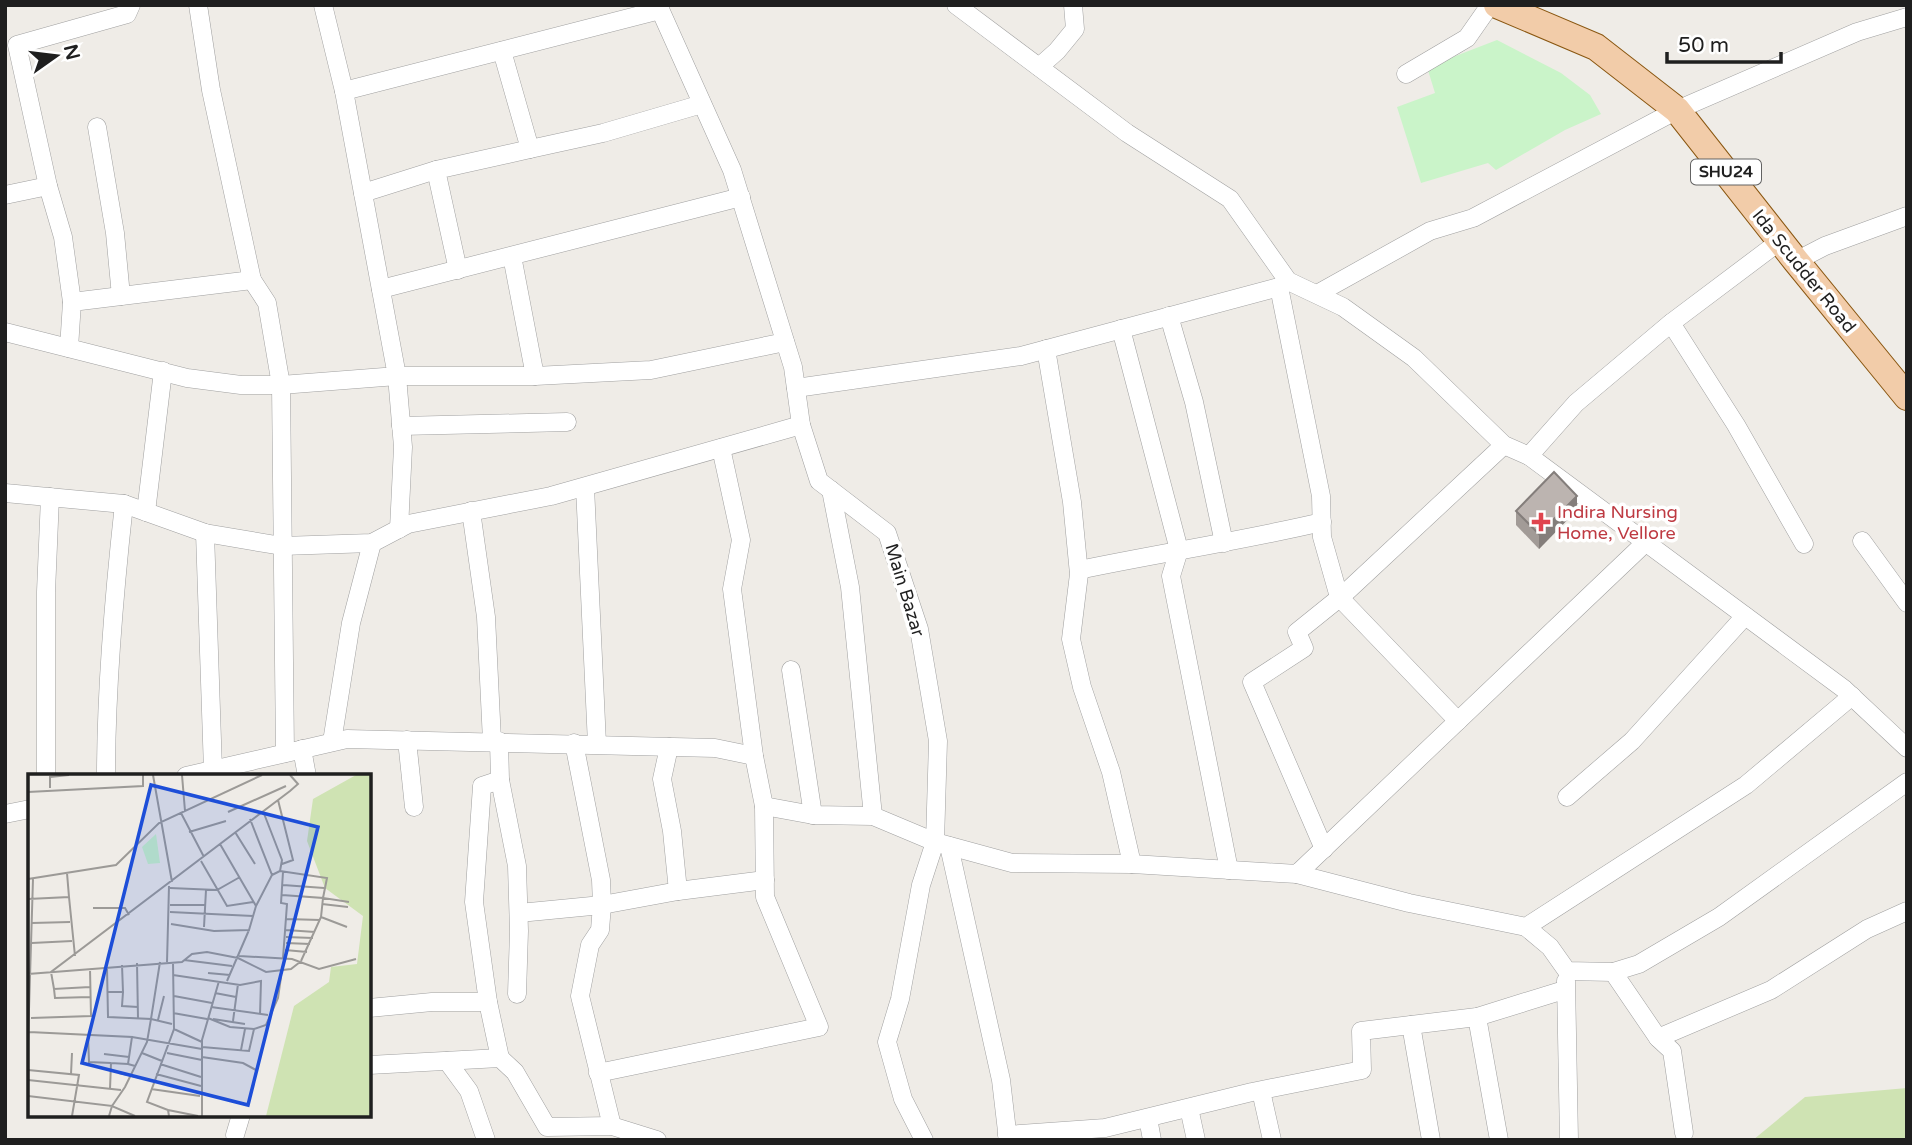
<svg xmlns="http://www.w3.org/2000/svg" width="1912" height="1145" viewBox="0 0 1912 1145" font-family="'Varela Round',sans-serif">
<rect width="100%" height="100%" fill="#efece7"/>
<path fill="#cfe3b3" d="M1907 1088V1140H1753L1805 1097Z"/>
<path fill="#caf4c9" d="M1497 40 1561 73 1590 95 1601 114 1565 130 1496 170 1488 163 1421 183 1397 107 1435 93 1427 67Z"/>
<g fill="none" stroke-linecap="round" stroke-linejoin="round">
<defs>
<g id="minor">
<path d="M323 5 344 91"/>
<path d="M658 5 732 170 793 367 801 425 819 481 887 533 919 629 938 741 935 842 921 885 900 999 887 1042 903 1099 924 1140"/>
<path d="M956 5 1127 133 1230 199 1288 281 1343 307 1414 358 1504 445 1529 456 1844 689 1907 748"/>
<path d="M502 51 530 149 603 133 702 104"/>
<path d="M1039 67 1057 51 1075 29 1073 5"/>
<path d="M1406 74 1467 38 1490 5"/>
<path d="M97 127 115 233 121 296"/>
<path d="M48 186 17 45 127 14 131 5"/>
<path d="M363 193 436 170"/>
<path d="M5 195 48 186 63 237 72 302"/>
<path d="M512 256 535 376"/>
<path d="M1796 261 1825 246 1907 216"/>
<path d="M458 270 436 170 530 149"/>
<path d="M252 280 267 303 281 385 285 753"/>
<path d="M1279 287 1321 496 1322 537 1339 597 1458 721"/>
<path d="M381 289 741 197"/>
<path d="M1317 294 1430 231 1473 218 1677 110 1857 32 1907 17"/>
<path d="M1169 316 1194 402 1224 543"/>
<path d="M1671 323 1736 425 1804 544"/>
<path d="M1121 329 1179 550 1171 576 1229 870"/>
<path d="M5 332 187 378 241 385H281L397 376 344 91 660 10"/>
<path d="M69 348 72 302 252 280 211 90 198 5"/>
<path d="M1046 349 1072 502 1079 574 1071 639 1082 687 1111 772 1132 864 1297 874 1645 543"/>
<path d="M796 388 1021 356 1279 287 1288 281"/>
<path d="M401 426 567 422"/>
<path d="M1529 456 1576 403 1671 323 1780 241"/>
<path d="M585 487 597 744"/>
<path d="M831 490 850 587 873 816"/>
<path d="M5 493 124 504 205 533 282 546 372 543 408 524 551 496 801 425"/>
<path d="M471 511 486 617 492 741"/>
<path d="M146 512 163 371"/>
<path d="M399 529 403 447 397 376H535L651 370 785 342"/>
<path d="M205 533 213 770"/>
<path d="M1862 541 1907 603"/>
<path d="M1079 570C1160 553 1241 541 1322 522"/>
<path d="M791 670 813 815"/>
<path d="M407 740 414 807"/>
<path d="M499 741 500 780 482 786 474 902 488 1002 500 1058"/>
<path d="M332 742 351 623 372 543"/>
<path d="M574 743 601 880 602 905 600 930 590 945 580 996 612 1126"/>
<path d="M669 747 662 779 672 831 678 891"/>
<path d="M302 749 307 776"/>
<path d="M46 776V592L50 497"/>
<path d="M106 776C106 685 114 595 124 504"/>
<path d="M186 776 347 739 715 748 754 756"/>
<path d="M500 780 517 866 519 931 517 994"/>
<path d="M1567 797 1632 741 1745 616"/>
<path d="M764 806 813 815 873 816 935 842 1012 863 1132 864"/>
<path d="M5 814 30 809"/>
<path d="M949 846 1001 1080 1008 1140"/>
<path d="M1324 849 1252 682 1304 648 1297 632 1343 595 1504 445"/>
<path d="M1297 874 1409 903 1526 927 1746 785 1852 696"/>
<path d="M519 913 602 905 678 891 765 880"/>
<path d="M1526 927 1550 947 1567 971 1613 972 1639 964 1719 917 1907 782"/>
<path d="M1613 972 1658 1038 1771 990 1867 929 1907 911"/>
<path d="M1566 981 1569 1140"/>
<path d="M369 1008 432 1002H488"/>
<path d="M1477 1017 1499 1140"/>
<path d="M1411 1025 1431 1140"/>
<path d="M1658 1038 1672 1051 1684 1133"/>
<path d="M447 1061 469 1091 486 1140"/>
<path d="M369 1065 500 1058 515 1072 547 1127 612 1126 657 1140"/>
<path d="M598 1073 819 1027 765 897 764 806 754 756 732 589 741 540 721 448"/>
<path d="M1261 1091 1272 1140"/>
<path d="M1189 1108 1196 1140"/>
<path d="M1148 1118 1152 1140"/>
<path d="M235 1135 241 1115"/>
<path d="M1007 1135 1105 1128 1252 1092 1362 1070 1361 1031 1477 1017 1564 990"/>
</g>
<path id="primary" d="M1497 5 1596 47 1677 110 1796 261 1907 397"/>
</defs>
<use href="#minor" stroke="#a0a0a0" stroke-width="19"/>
<use href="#primary" stroke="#8a5711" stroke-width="28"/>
<use href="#minor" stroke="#fff" stroke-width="18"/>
<use href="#primary" stroke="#f2cca9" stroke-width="26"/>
</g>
<path fill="#a29b97" d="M1577 510 1539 549 1516 525V511Z"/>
<path fill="#847e7b" d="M1577 496V510L1539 549V534Z"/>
<path fill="#bcb4b0" stroke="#847e7b" stroke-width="2" d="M1554 472 1577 496 1539 534 1516 511Z"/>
<path fill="#e0444e" stroke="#fff" stroke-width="2.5" d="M1537.5 511.5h7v7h7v7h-7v7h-7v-7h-7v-7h7z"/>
<g text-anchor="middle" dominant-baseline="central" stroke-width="7" stroke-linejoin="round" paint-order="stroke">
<rect fill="#fff" stroke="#626262" stroke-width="2" x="1691" y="159.5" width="70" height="25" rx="5"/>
<g font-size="16" font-weight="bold" fill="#1f1f1f">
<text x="1726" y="172">SHU24</text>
</g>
<g font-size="18" fill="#1f1f1f" stroke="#fff">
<text transform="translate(1804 271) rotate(51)">Ida Scudder Road</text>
<text transform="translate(905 590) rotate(73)">Main Bazar</text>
</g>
<g font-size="18" fill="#be3a42" stroke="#fff" text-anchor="start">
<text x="1557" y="512">Indira Nursing<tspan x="1557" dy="21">Home, Vellore</tspan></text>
</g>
</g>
<g transform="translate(28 774)">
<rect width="343" height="343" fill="#efece7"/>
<path d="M328 1H343V342H238L266 232 301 208 303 193 329 190 335 142 297 114 279 67 285 25Z" fill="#cfe3b3"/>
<path d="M128 60 132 89 120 90 114 73Z" fill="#caf4c9"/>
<path fill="none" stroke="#9c9a97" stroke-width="2" d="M125 1 144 108M154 1 157 37M22 14V3L41 1M0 18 115 12V1M250 26 265 86 254 90M235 37 254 86 252 97 244 101M200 38 258 12M153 39 176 83M222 45 244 101 228 132M161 58 198 47M207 58 227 90M173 87 199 132 225 128M252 97 299 104 295 124 321 128M255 98 253 129 259 130 255 184M0 105 88 91 131 49 234 1M255 111 296 114M142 114 189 116 212 103M254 121 295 124 293 143 273 187M41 123 47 182M0 125 41 123 39 99M294 130 320 133M142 131H177M65 134H97L101 141M142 138 225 142M293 143 319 153M258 145 292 146M4 149 42 148M143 150 186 157 221 156 228 132 192 70M176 153 178 116M258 156 287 158M258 163 285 164M4 169 44 167M258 169 282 170M257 176 279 178M211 182 264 185 291 195 328 185M156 186 204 192M132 188 123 245 144 250M139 188 141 112M109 189 110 244M180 199 202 201M0 200 154 188 164 180 179 178 210 184 238 198 263 195 272 188M145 201 212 211 233 207 232 241M199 207 221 156M62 213 26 215 23 198 262 17 270 10 262 1M26 215 27 224 62 223M79 218H95L94 191M95 218 94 232 110 233M187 219 208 223M146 222 184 229M183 233 240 241M145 239 179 245M3 244 63 242 62 195M180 244 202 253 226 255M185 245 217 250M130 246 136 222M205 247 210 210M146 255 174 268M1 258 104 263 100 290 107 292M60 261 61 288 83 289M104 263 174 275M0 268 5 105M174 273 221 277 226 255 238 251 250 224 253 203M213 276 217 255M114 279 134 287M139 279 174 286M76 280 101 283M174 283 215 289 228 296M132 290 173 303M0 296 51 301 44 342M91 299 126 307M43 300 44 279M128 300 173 312M0 306 93 316M82 315 83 289 100 290M123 315 172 322M0 322 84 332 97 313 119 268 123 245 80 243 79 194M140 336 170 342M81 342 84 332 107 342M141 342 140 336 119 328 146 255 145 188M174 342V266L191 207"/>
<path fill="#1d4ed8" fill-opacity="0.15" stroke="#1d4ed8" stroke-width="3.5" d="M123 11 290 53 220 331 54 289Z"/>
<rect width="343" height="343" fill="none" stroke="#1f1f1f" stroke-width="3.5"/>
</g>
<rect width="1912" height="1145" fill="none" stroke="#1f1f1f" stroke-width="14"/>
<g transform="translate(56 56) rotate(76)" stroke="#ffffff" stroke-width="5" paint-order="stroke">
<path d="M0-5L12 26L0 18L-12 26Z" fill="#1f1f1f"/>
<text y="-10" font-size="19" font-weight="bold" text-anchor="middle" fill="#1f1f1f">N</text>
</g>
<path d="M1667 52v10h114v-10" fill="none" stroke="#1f1f1f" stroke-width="3.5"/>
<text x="1678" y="52" font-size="21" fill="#1f1f1f" stroke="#ffffff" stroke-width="5" paint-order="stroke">50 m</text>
</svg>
